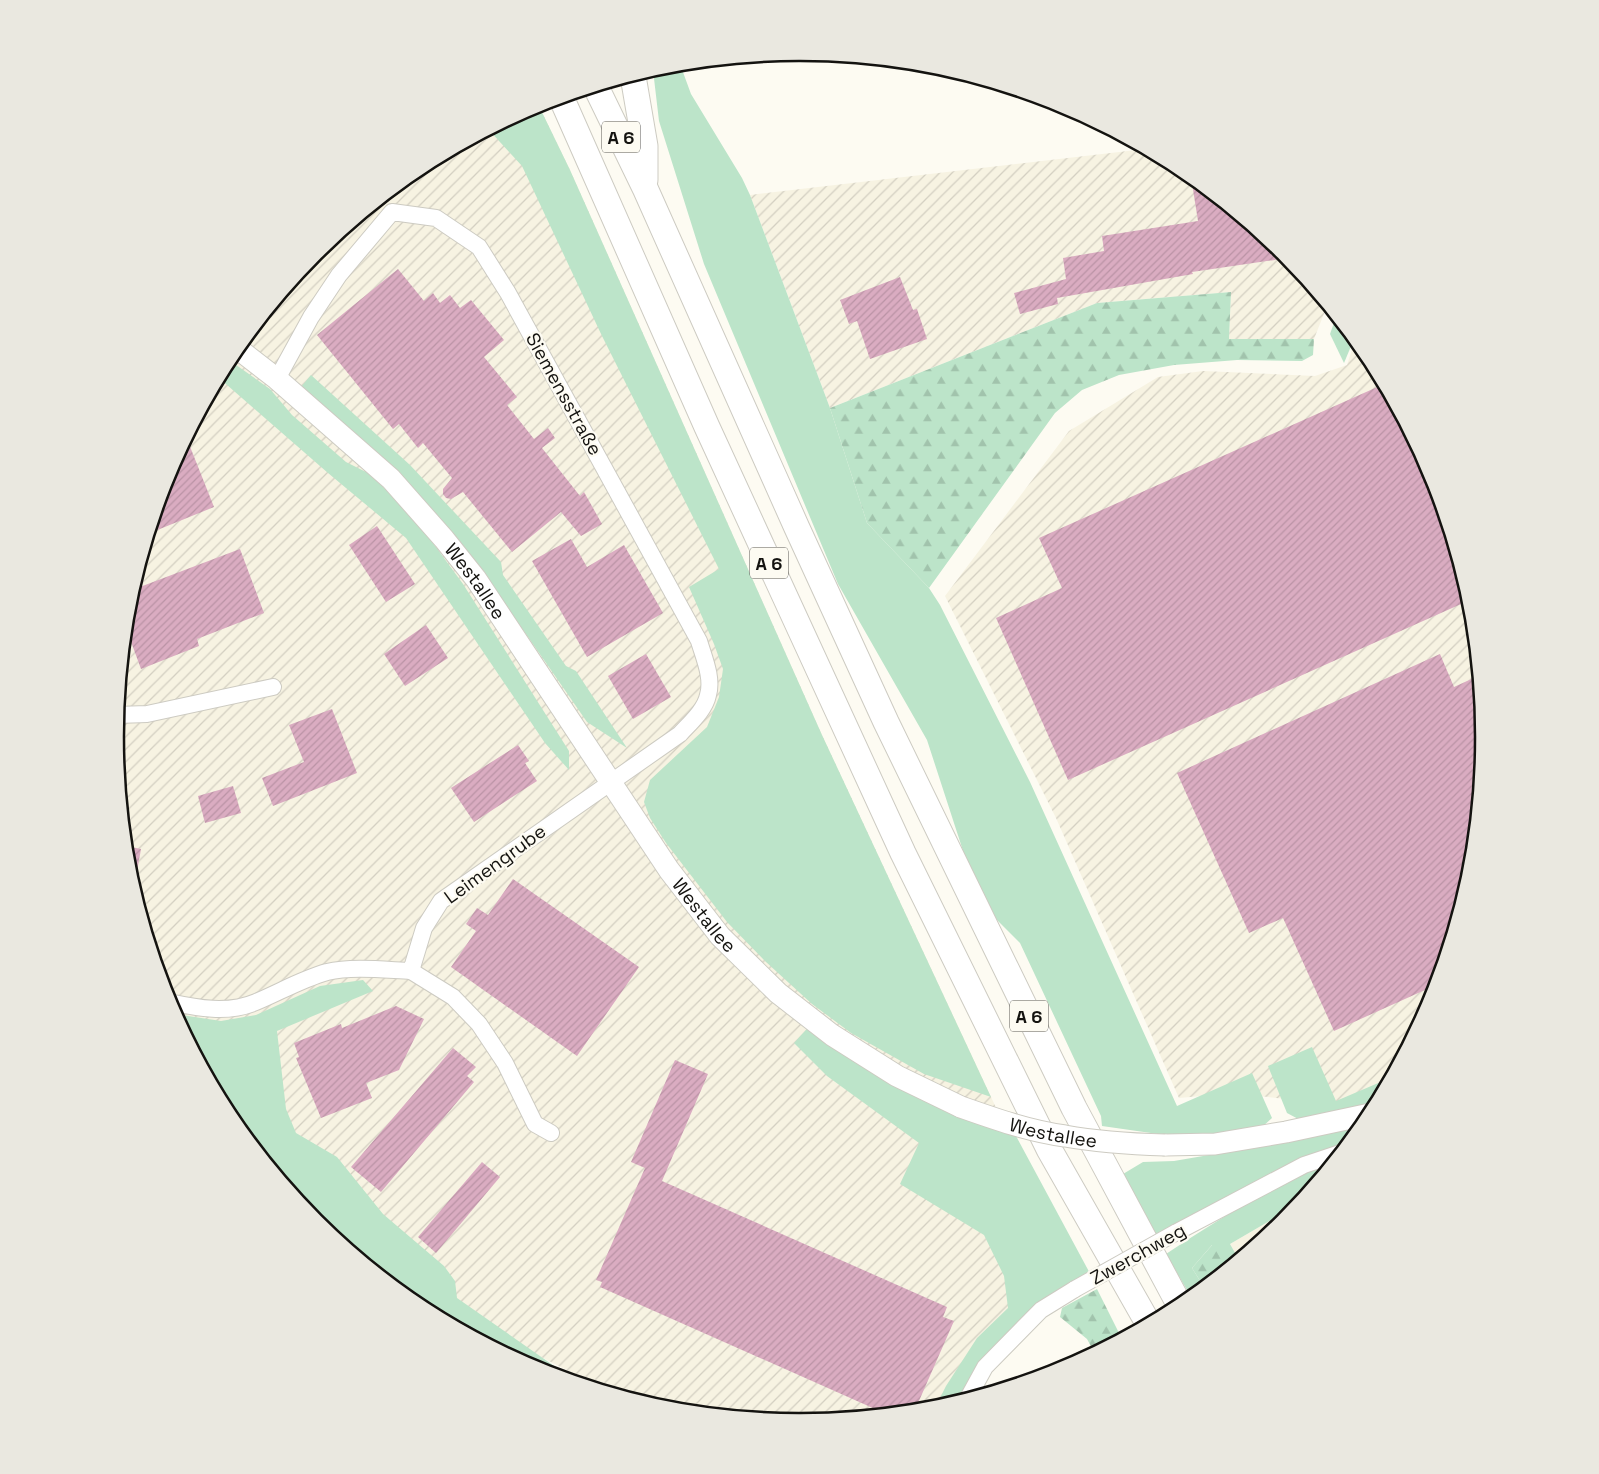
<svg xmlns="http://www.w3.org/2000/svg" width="1599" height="1474" viewBox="0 0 1599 1474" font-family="'Space Grotesk',sans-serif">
<defs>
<pattern id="industrial-furrows" width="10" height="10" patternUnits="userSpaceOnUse" patternTransform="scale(1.25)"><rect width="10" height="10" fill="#f7f3e2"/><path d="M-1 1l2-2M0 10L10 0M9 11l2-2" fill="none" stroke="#d3cfc1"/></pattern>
<pattern id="forest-firs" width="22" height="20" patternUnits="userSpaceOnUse" patternTransform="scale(1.25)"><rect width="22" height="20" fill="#bce4c9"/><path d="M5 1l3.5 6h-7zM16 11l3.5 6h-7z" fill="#a1c3ac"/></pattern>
<pattern id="building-hatch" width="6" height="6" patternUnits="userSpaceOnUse" patternTransform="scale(1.25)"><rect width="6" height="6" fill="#daacc1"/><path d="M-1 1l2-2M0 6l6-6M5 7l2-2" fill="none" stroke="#ba93a5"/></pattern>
</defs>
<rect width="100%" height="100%" fill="#fdfbf2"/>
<path fill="#f7f3e2" d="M1297 1205 1283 1221 1238 1258 1230 1244Z"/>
<g fill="url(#industrial-furrows)">
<path d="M538 104 570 170 822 735 1020 1159 1084 1271 975 1360 949 1403 933 1408 799 1421 666 1408 608 1391 539 1356 434 1291 196 1052 167 999 128 870 115 737 128 603 167 475 231 356 316 253 419 168Z"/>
<path d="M1145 149 1180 168 1284 253 1327 306 1314 339H1229L1231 292 1097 303 830 408 750 195Z"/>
<path d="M1355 340 1369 357 1432 475 1471 604 1484 737 1471 871 1432 999 1385 1087 1341 1106 1235 1093 1179 1098 1056 818 945 596 1069 431 1158 377 1203 371 1315 376 1347 365Z"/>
</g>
<g fill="#bce4c9">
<path d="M680 64 691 94 742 178 750 195 830 408 867 523 929 588 940 605 1030 782 1177 1106 1252 1073 1272 1118 1261 1128 1203 1136 1158 1134 1102 1126 1101 1116 1020 943 980 903 927 740 838 584 704 264 659 121 653 70 666 66Z"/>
<path d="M538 104 570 170 822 735 991 1097 924 1074 851 1033 812 1004 766 962 727 922 666 843 650 818 644 802 650 780 707 727 719 697 723 669 714 644 689 587 719 569 602 336 522 166 489 130Z"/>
<path d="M1336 317 1354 339 1344 363 1330 334Z"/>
<path d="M229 360 270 389 292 415 346 462 372 475 425 532 463 584 569 751V770L545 743 406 538 328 473 219 378Z"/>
<path d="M311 375 410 465 501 562 503 575 566 666 576 671 627 748 587 722 503 601 301 387Z"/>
<path d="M363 980 373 991 277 1031 286 1109 296 1133 337 1157 383 1214 444 1266 455 1281 457 1298 560 1370 600 1388 537 1369 419 1306 315 1221 230 1117 175 1014 221 1021 256 1015 320 986Z"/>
<path d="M814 1021 1009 1123 1093 1279 1041 1310 968 1398 935 1408 946 1386 977 1338 1008 1308 1004 1276 984 1235 900 1184 919 1143 827 1076 794 1043Z"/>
<path d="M1312 1047 1336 1101 1390 1078 1376 1104 1302 1121 1287 1113 1268 1066Z"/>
<path d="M1362 1125 1345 1146 1334 1148 1157 1237 1123 1174 1143 1162 1174 1161 1267 1145Z"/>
<path d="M1333 1161 1297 1205 1230 1244 1238 1258 1226 1269 1212 1245 1192 1268 1204 1287 1191 1297 1166 1254C1219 1219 1274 1184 1333 1161Z"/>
</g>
<g fill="url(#forest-firs)">
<path d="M1231 292 1229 339H1314L1313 355 1302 361 1237 360 1174 365 1119 375 1082 390 1055 413 929 588 867 523 830 408 1097 303Z"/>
<path d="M1213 1244 1226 1269 1204 1287 1192 1268Z"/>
<path d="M1097 1289 1121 1337 1094 1352 1087 1339 1060 1317 1062 1308Z"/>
</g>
<g fill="url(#building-hatch)">
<path d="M1191 177 1284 253 1288 258 1192 272 1193 274 1057 298 1058 304 1020 314 1014 293 1066 279 1063 258 1104 251 1102 236 1198 221Z"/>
<path d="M398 269 424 301 433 293 440 303 450 295 460 308 471 300 504 340 484 357 517 397 507 405 534 439 548 428 555 438 542 448 580 496 584 492 602 524 581 536 561 512 512 552 463 492 451 499 446 498 443 494V489L452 478 423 443 418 448 399 424 393 429 317 335Z"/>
<path d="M900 277 913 310 917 309 927 339 870 359 857 321 849 324 840 300Z"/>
<path d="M1384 384 1432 475 1470 600 1068 780 996 618 1062 588 1039 538Z"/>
<path d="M187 439 214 507 150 533 167 475Z"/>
<path d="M377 526 415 584 386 602 349 545Z"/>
<path d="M571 539 587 567 624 545 663 613 587 657 532 561Z"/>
<path d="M240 549 264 613 197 639 199 646 141 669 126 628 128 603 132 590Z"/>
<path d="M426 625 448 658 405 686 384 654Z"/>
<path d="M646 654 671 697 633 719 608 676Z"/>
<path d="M1440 654 1454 687 1478 676 1484 737 1471 871 1436 985 1334 1031 1283 918 1249 933 1177 773Z"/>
<path d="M332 709 357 773 273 806 262 778 304 762 289 725Z"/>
<path d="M518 745 529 761 525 763 537 781 474 822 451 788Z"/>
<path d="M233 786 241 813 205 823 198 796Z"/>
<path d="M126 846 141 849 134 888 128 870Z"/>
<path d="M513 879 639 967 577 1056 451 967 476 931 466 924 477 908 488 915Z"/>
<path d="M396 1006 424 1019 399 1070 366 1083 372 1098 321 1118 296 1058 299 1057 294 1043 341 1024 342 1028Z"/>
<path d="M453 1048 476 1067 467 1076 474 1082 381 1192 351 1167Z"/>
<path d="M675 1060 708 1074 662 1181 947 1307 943 1317 954 1321 915 1410 884 1413 600 1287 602 1282 596 1280 645 1168 631 1162Z"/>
<path d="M482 1162 500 1177 436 1253 418 1237Z"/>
</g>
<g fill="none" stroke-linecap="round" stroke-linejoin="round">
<defs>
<g id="minor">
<path d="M117 715 147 714 273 687"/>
<path d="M411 971 453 997 479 1024 505 1063 535 1124 551 1133"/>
<path d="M169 1002C197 1008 228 1014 256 1002 280 992 302 979 327 972 352 966 386 970 411 971L424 928 441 901 680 734C690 723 705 710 708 695 713 678 704 658 699 641L508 293 479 247 436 218 392 212 339 275 311 317 277 379"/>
<path d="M1175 1233 1304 1165 1340 1153"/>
<path d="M968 1398 985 1367 1041 1310 1075 1289"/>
</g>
<g id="major">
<path id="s1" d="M237 348 277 379 391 479 444 539 476 579 669 870 720 936 778 993 832 1035 897 1076 961 1107"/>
<path d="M1165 1145 1215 1144 1286 1132 1370 1114"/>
</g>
<g id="highway">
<path d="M633 76 645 146V180"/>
<path d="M596 87 645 188 797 528 886 722 1074 1108 1180 1306"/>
<path d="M561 97 707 427 903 853 1049 1149 1148 1323"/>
</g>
</defs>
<use href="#minor" stroke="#cdcbc2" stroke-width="18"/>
<use href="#major" stroke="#cdcbc2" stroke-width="23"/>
<use href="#highway" stroke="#cdcbc2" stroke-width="27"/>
<use href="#minor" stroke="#fff" stroke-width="16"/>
<use href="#major" stroke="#fff" stroke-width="21"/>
<use href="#highway" stroke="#fff" stroke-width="25"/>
<defs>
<path id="minor-bridge" d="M1075 1289 1175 1233"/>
<g id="major-bridge">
<path id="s2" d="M961 1107C995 1119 1029 1131 1065 1136 1098 1142 1131 1144 1165 1145"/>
</g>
</defs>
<use href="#minor-bridge" stroke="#cdcbc2" stroke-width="18" stroke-linecap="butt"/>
<use href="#major-bridge" stroke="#cdcbc2" stroke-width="23" stroke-linecap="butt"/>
<use href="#minor-bridge" stroke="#fff" stroke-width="16"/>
<use href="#major-bridge" stroke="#fff" stroke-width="21"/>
</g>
<g text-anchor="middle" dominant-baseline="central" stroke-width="4.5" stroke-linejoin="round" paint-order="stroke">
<g fill="#fdfbf2" stroke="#5a5954" stroke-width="1">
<rect x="602" y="121.5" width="38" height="31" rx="4"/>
<rect x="750" y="547.5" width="38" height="31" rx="4"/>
<rect x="1010" y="1000.5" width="38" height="31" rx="4"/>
</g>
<g font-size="18" font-weight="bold" fill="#141310">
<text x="621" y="137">A 6</text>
<text x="769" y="563">A 6</text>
<text x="1029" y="1016">A 6</text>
</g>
<g font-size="19" fill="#141310" stroke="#fdfbf2">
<text transform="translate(564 394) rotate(61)">Siemensstraße</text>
<text stroke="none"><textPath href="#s1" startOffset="335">Westallee</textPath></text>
<text transform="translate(495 864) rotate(-36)">Leimengrube</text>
<text stroke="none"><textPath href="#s1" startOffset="740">Westallee</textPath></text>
<text stroke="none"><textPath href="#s2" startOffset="96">Westallee</textPath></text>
<text transform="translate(1138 1254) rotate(-29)">Zwerchweg</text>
</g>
</g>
<path d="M0 0H1599V1474H0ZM799 61H800A675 675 0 0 1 1475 736V738A675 675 0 0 1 800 1413H799A675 675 0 0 1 124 738V736A675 675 0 0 1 799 61Z" fill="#eae8e0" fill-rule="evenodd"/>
<path fill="none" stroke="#141310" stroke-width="2.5" d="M799 61H800A675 675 0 0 1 1475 736V738A675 675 0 0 1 800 1413H799A675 675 0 0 1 124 738V736A675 675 0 0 1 799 61Z"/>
</svg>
